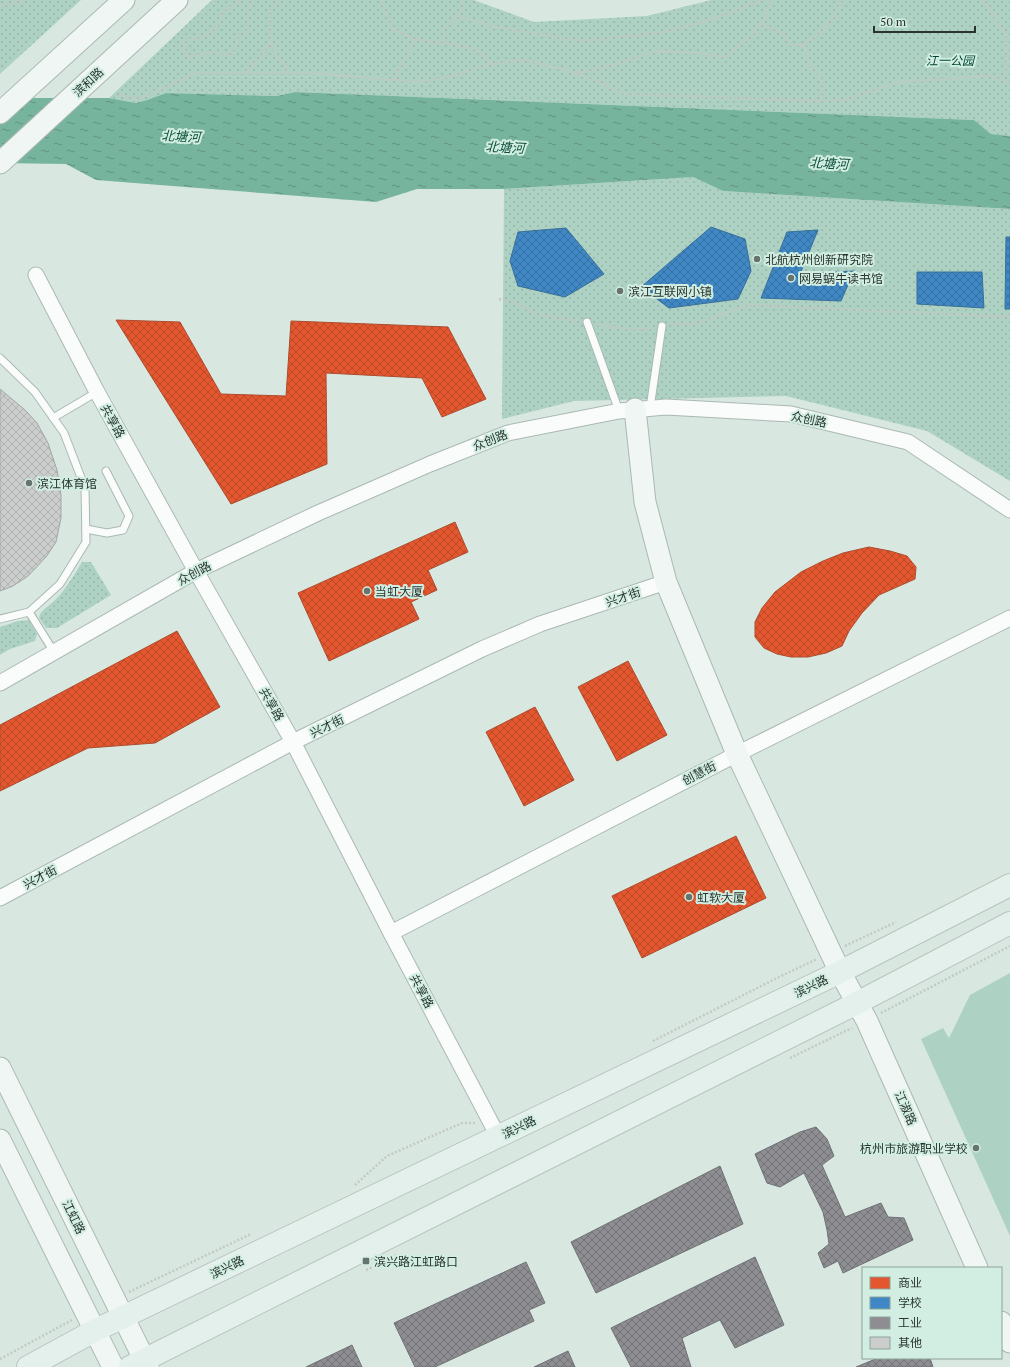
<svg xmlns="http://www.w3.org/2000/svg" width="1010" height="1367" viewBox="0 0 1010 1367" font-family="'PT Serif','Noto Sans SC',serif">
<defs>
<pattern id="grass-dots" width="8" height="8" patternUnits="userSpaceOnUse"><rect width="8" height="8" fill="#add2c3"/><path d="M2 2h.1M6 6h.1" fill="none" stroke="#95b5a8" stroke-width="1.8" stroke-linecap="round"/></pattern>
<pattern id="water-ripples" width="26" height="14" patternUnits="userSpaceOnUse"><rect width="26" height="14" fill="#77b49e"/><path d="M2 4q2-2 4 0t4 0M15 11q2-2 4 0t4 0" fill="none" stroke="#629381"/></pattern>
<pattern id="shops-cross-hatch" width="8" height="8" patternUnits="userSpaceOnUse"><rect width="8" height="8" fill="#e4572e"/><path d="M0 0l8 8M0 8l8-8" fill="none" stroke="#b94928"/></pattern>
<pattern id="schools-cross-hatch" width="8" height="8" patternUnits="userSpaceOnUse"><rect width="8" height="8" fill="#3f88c5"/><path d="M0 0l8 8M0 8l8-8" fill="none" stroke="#3570a0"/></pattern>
<pattern id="industry-cross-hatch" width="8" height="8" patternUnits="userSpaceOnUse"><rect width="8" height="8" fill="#8d8d92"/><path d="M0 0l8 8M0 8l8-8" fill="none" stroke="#737478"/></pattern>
<pattern id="building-cross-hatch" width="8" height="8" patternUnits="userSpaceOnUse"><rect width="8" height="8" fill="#cbcecd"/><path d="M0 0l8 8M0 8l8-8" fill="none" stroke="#aeb2b0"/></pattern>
</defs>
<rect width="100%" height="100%" fill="#d8e8e1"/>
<g fill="url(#grass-dots)">
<path d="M0 0H81L0 74Z"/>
<path d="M212 0H474L534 22 647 16 711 0H1010V136L991 134 974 120 295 92 277 96 166 93 147 100 136 103 109 98Z"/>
<path d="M693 177 723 191 1010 209V481L927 431 786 396 574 401 502 419 504 189Z"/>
<path d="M82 562H91L111 595 57 628H46L39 618C40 611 47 607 53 602 65 591 74 575 82 562Z"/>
<path d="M29 620 37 634 35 641 10 649 0 655V627L18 621Z"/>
</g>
<path fill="#add2c3" d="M1010 973V1236L921 1039 943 1028 949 1038 970 995Z"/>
<path fill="url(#water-ripples)" d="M295 92 974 120 991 134 1010 136V209L723 191 693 177 504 189H417L376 202 96 180 66 164 0 163V98H109L136 103 147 100 166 93 277 96Z"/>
<g fill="url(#shops-cross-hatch)" stroke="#ac4c2f">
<path d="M116 320 180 322 221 394 286 396 291 321 448 327 486 399 442 417 422 378 326 373 327 464 231 504Z"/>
<path d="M455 522 468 552 428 570 437 590 411 602 419 619 329 661 298 593Z"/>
<path d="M869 547 890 551 907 556 916 567 915 579 879 595 862 613 849 631 842 646 826 653 808 657H791L777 654 764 648 755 637V622L762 608 775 592 801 572 823 561 843 553Z"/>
<path d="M177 631 220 707 155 743 88 748 0 791V725Z"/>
<path d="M628 661 667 735 617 761 578 687Z"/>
<path d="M535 707 574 780 524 806 486 732Z"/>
<path d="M736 836 766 898 642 958 612 896Z"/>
</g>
<g fill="url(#schools-cross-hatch)" stroke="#386f98">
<path d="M711 227 745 239 751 271 738 299 669 308 641 287Z"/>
<path d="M566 228 604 274 565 297 518 286 510 261 518 232Z"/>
<path d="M818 230 800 274 854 271 841 301 761 298 787 232Z"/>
<path d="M1006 237H1010V309H1005Z"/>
<path d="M917 272H982L984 308 917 304Z"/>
</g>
<g fill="url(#industry-cross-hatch)" stroke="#6f7275">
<path d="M816 1127 827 1139 834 1156 822 1165 845 1217 881 1203 888 1217 904 1218 913 1240 843 1273 838 1261 824 1268 818 1253 829 1244 827 1230 823 1212 804 1173 780 1187 767 1183 755 1154 800 1132Z"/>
<path d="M720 1166 743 1224 596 1293 571 1242Z"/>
<path d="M755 1257 784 1325 735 1348 720 1320 682 1338 691 1367H631L611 1328Z"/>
<path d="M526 1262 545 1303 529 1310 534 1321 435 1367H415L394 1323Z"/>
<path d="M352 1345 362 1367H306Z"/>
<path d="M568 1351 575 1367H534Z"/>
<path d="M878 1358H930L933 1367H856Z"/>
</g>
<path fill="url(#building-cross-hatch)" stroke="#a3a5a4" d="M0 389 25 410 37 423 48 443 57 470 61 495V518L56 542 46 557 28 576 13 586 0 591Z"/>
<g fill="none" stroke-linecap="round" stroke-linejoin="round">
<defs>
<g id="lane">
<path d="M587 322 619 411"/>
<path d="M0 358 35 392 64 433 85 488 86 542 60 584 29 612 0 619"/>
<path d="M650 408 662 326"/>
<path d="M53 418 97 392"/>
<path d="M86 529 107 533 123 530 129 516 106 471"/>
<path d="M29 612 54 652"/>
</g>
<g id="street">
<path d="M36 275 97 392 196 571 293 742 391 933 499 1138"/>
<path d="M0 683 196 571 318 513 430 464 508 433 619 411 666 407 791 414 908 442 1010 510"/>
<path d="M0 898 293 742 482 649 540 624 666 582"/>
<path d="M391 933 737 754 1010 618"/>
</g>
<g id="secondary">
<path d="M0 113 124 0"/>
<path d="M0 163 177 0"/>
<path d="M635 409 645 502 666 582 737 754 840 972 867 1021 977 1268"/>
<path d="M0 1068 148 1367"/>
<path d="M0 1140 113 1367"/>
<path d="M1001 1322 1010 1342"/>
</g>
<g id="primary">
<path d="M28 1367 94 1331 840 972 1010 885"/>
<path d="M130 1367 857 1003 1010 923"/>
</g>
</defs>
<use href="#lane" stroke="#abb8b3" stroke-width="9"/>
<use href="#street" stroke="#abb8b3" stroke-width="17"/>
<use href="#secondary" stroke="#abb8b3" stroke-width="23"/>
<use href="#primary" stroke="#bac3c0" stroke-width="24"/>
<g stroke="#c4c8c6" stroke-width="2.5" stroke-dasharray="2 2" stroke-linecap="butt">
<path d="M241 0 222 13 217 26 208 35 196 39H187L183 47 189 57 211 52 230 55 236 48 237 38 246 33 251 0"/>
<path d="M277 0 270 11 271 44 288 72"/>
<path d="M381 0 393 29 414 39 474 48 492 64"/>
<path d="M984 0 1005 33 1008 57 1003 81"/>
<path d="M0 6 26 0"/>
<path d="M458 16 496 27 581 41 659 33 704 22 763 0"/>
<path d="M761 24 785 35 790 45H804L811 67 820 75 823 87 820 101"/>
<path d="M443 42 444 29C454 22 463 15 463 2"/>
<path d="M804 45 827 26 844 0"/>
<path d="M246 72 261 57 271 44"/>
<path d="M576 73 617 64 657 51 697 53 724 57 748 39 761 24 772 0"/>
<path d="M396 80 398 70 408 56 414 39"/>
<path d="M119 95 138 99 197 73H313L418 82 448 77 492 64 525 60 566 70 597 81 622 94 820 101 846 100 899 82 990 76 1010 84"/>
<path d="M499 299 517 303 535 314 579 321"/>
<path d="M597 324C616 328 633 331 652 328"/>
<path d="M671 325 698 323 749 305 1010 317"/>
<path d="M845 946 896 922"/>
<path d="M881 1013 1010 946"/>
<path d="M653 1041 779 977 817 959"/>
<path d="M790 1058 852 1028"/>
<path d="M355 1185 387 1156 462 1123H476"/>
<path d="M366 1270 391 1259 397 1254"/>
<path d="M129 1292 251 1234"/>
<path d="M0 1359 72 1320"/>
</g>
<use href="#lane" stroke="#f9fcfa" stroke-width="7"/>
<use href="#street" stroke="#f9fcfa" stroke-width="15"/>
<use href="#secondary" stroke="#eff6f3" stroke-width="21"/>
<use href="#primary" stroke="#e4f0eb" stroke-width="22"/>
</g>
<g fill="#66736e" stroke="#d2eee2" stroke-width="1.5">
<circle cx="757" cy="259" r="4"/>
<circle cx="791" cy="278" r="4"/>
<circle cx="620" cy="291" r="4"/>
<circle cx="29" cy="483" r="4"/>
<circle cx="367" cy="591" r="4"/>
<circle cx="689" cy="897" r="4"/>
<circle cx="976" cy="1148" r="4"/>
<rect x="362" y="1257" width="8" height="8" rx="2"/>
</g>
<g text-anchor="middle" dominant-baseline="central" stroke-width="4" stroke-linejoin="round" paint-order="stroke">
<g font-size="12" font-style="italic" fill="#004835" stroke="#d2eee2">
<text x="950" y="60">江一公园</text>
</g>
<g font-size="12" fill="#293430" stroke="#d2eee2">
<text transform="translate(88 82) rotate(-43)">滨和路</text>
<text transform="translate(809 419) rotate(12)">众创路</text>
<text transform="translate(113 421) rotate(61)">共享路</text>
<text transform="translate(490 440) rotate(-21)">众创路</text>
<text transform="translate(194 573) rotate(-28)">众创路</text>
<text transform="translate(623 597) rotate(-19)">兴才街</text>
<text transform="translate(272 704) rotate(60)">共享路</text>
<text transform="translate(327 726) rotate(-26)">兴才街</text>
<text transform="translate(699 773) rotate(-27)">创慧街</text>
<text transform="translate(40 877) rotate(-28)">兴才街</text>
<text transform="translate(811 986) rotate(-26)">滨兴路</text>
<text transform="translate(422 991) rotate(62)">共享路</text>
<text transform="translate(906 1108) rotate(66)">江淑路</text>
<text transform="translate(519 1127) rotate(-26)">滨兴路</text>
<text transform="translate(74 1217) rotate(64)">江虹路</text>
<text transform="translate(227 1267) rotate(-26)">滨兴路</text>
</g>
<g font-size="12" fill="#293430" stroke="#d2eee2" text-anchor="start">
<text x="765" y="259">北航杭州创新研究院</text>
<text x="799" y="278">网易蜗牛读书馆</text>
<text x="628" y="291">滨江互联网小镇</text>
<text x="37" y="483">滨江体育馆</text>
<text x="375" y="591">当虹大厦</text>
<text x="697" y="897">虹软大厦</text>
<text x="968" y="1148" text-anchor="end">杭州市旅游职业学校</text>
<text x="374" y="1261">滨兴路江虹路口</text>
</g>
<g font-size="13" font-style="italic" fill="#0f513d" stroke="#d2eee2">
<text transform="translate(181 136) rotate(2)">北塘河</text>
<text transform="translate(505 147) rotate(3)">北塘河</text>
<text transform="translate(829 163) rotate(3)">北塘河</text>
</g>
</g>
<rect x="862" y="1267" width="140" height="92" fill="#d2eee2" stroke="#8ea49b"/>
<rect x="870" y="1277" width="20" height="12" fill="#e4572e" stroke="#8ea49b"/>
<text x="898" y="1287" font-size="12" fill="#293430">商业</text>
<rect x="870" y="1297" width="20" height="12" fill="#3f88c5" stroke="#8ea49b"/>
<text x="898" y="1307" font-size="12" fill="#293430">学校</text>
<rect x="870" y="1317" width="20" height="12" fill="#8d8d92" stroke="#8ea49b"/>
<text x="898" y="1327" font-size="12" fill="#293430">工业</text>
<rect x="870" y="1337" width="20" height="12" fill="#cbcecd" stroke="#8ea49b"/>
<text x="898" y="1347" font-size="12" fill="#293430">其他</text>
<path d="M874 26v6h101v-6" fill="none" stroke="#293430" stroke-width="2"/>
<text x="880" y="26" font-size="12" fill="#293430" stroke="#d2eee2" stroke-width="3" paint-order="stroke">50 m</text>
</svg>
